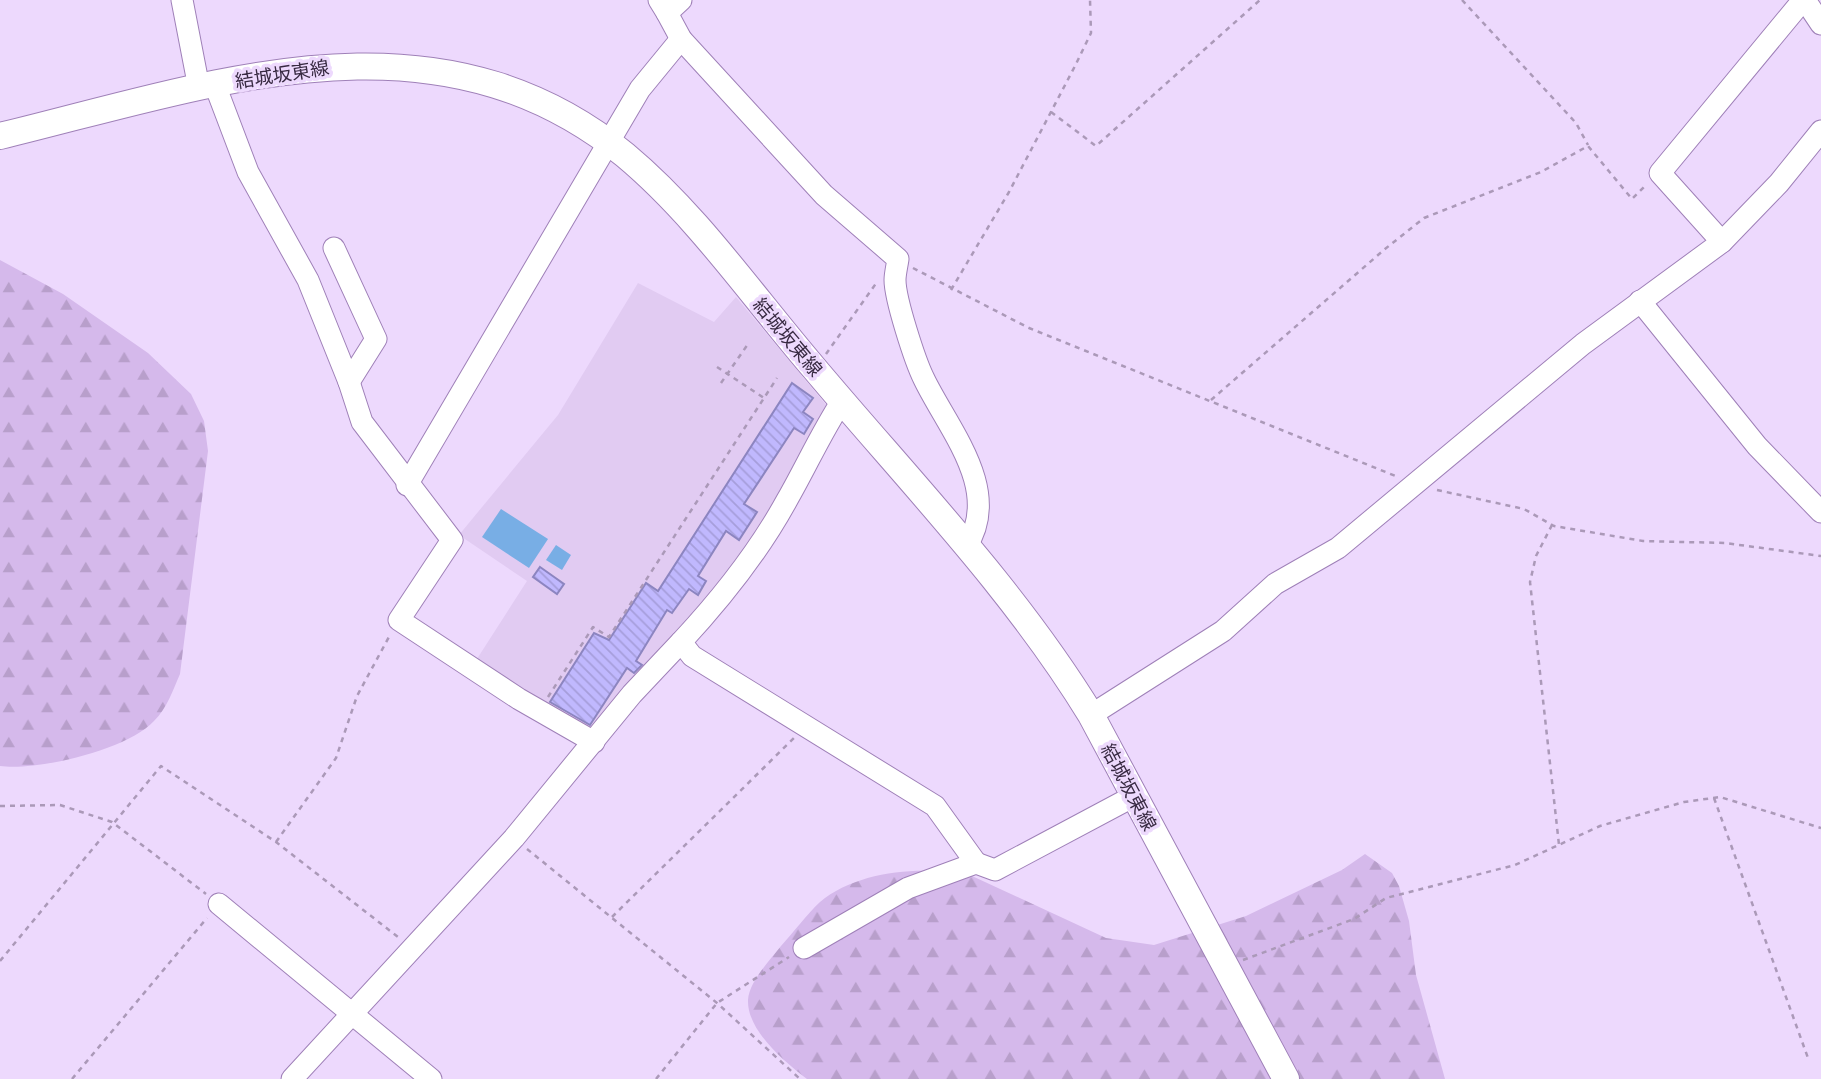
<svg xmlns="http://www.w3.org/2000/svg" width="1821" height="1079" viewBox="0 0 1821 1079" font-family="'Public Sans','Noto Sans JP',sans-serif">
<defs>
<pattern id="forest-firs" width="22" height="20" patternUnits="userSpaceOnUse" patternTransform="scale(1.75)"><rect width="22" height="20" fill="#d5b9eb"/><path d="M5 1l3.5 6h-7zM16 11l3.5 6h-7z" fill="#b89fcb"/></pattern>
<pattern id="building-back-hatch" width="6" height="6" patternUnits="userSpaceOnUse" patternTransform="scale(1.75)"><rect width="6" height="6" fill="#c0b8fe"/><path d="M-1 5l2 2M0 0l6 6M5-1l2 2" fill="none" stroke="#a69edb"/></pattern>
</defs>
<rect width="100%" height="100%" fill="#edd9fd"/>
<path fill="#e1cbf2" d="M638 283 714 322 736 297 827 406 791 480 734 565 593 735 475 662 527 581 459 535 558 415Z"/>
<g fill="url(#forest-firs)">
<path d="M0 260 63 294 148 353 191 394 204 421 208 451 180 674C173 690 167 708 154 721 127 750 38 771 0 766Z"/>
<path d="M1365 854 1392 873 1399 886 1409 921 1416 975 1445 1079H807C785 1062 747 1031 748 1000 749 982 770 960 781 946 794 932 806 915 820 902 858 870 925 865 972 876L1106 938 1154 945 1246 916 1342 870Z"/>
</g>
<g fill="#78aee5">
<path d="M501 509 548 539 529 568 482 537Z"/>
<path d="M556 545 571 555 562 570 546 560Z"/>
</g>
<g fill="url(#building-back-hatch)" stroke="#8c85c0" stroke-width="2">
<path d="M792 383 813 398 803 412 813 419 804 434 794 428 744 504 757 512 739 540 726 531 698 576 706 581 698 595 689 589 672 613 667 610 636 661 642 665 634 673 627 668 590 725 550 702 594 633 609 640 646 583 658 591Z"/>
<path d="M540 567 564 584 557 594 533 577Z"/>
</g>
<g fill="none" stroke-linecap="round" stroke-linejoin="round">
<defs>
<g id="minor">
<path d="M182 0 199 88"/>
<path d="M659 0 667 13 681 0"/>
<path d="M1805 0 1821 24"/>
<path d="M667 13 681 39 824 195 898 259C897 266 895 274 895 280 895 299 915 361 924 379 948 429 1003 490 966 547"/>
<path d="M215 85 248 172 308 280 349 382 376 339 334 248"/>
<path d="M1722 242 1660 173 1803 0"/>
<path d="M1640 301 1757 446 1821 512"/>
<path d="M349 382 362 422 452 540 399 620 519 699 594 742"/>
<path d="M842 401C821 433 806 467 787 500 758 553 722 598 681 642L692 656 935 806 976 863"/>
<path d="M407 485 640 89 681 39"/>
<path d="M1091 715 1223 631 1275 584 1338 548 1583 344 1722 242 1779 183 1821 131"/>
<path d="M219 904 431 1079"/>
<path d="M804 948 908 888 976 863 995 870 1134 796"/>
<path d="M292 1079 514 838 632 694 681 642"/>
</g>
<path id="major" d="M0 136C211 85 434 0 625 155 697 215 753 297 814 368 909 481 1014 589 1091 715L1286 1079"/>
</defs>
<use href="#minor" stroke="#9f80b8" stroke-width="23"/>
<use href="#major" stroke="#9f80b8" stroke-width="28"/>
<g stroke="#ab99b8" stroke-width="2.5" stroke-dasharray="5 5" stroke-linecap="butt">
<path d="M1462 0 1576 123 1588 145"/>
<path d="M1051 112 1096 146 1260 0"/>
<path d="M913 268 1029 328 1398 477"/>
<path d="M951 290 1009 192 1075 66 1091 33 1090 0"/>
<path d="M826 354 877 282"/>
<path d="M717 367 764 398"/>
<path d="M721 383 748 344"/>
<path d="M1211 400 1385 249 1424 218 1541 172 1588 146 1632 199 1647 184"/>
<path d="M1437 490 1524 509 1554 526 1643 541 1725 543 1821 556"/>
<path d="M1552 525 1536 556 1530 582 1559 845"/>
<path d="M548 697 593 627 609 637 777 378"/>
<path d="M1714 798 1808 1058"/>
<path d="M0 806 60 805 112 822 206 894"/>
<path d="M276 842 336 758 357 696 390 635"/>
<path d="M527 849 717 1003 800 1079"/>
<path d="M612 917 794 738"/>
<path d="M1243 960 1354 919 1386 898 1515 865 1600 826 1684 802 1720 797 1821 828"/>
<path d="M0 961 161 766 276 842 398 937"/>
<path d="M72 1079 207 918"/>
<path d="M656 1079 717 1003 789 957"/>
</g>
<use href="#minor" stroke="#fff" stroke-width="21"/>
<use href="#major" stroke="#fff" stroke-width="26"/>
</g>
<g text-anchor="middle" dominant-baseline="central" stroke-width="7" stroke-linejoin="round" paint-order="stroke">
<g font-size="19" fill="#382a42" stroke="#edd9fd">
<text transform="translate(282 74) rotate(-9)">結城坂東線</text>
<text transform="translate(788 337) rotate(50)">結城坂東線</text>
<text transform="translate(1129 787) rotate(62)">結城坂東線</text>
</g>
</g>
</svg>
